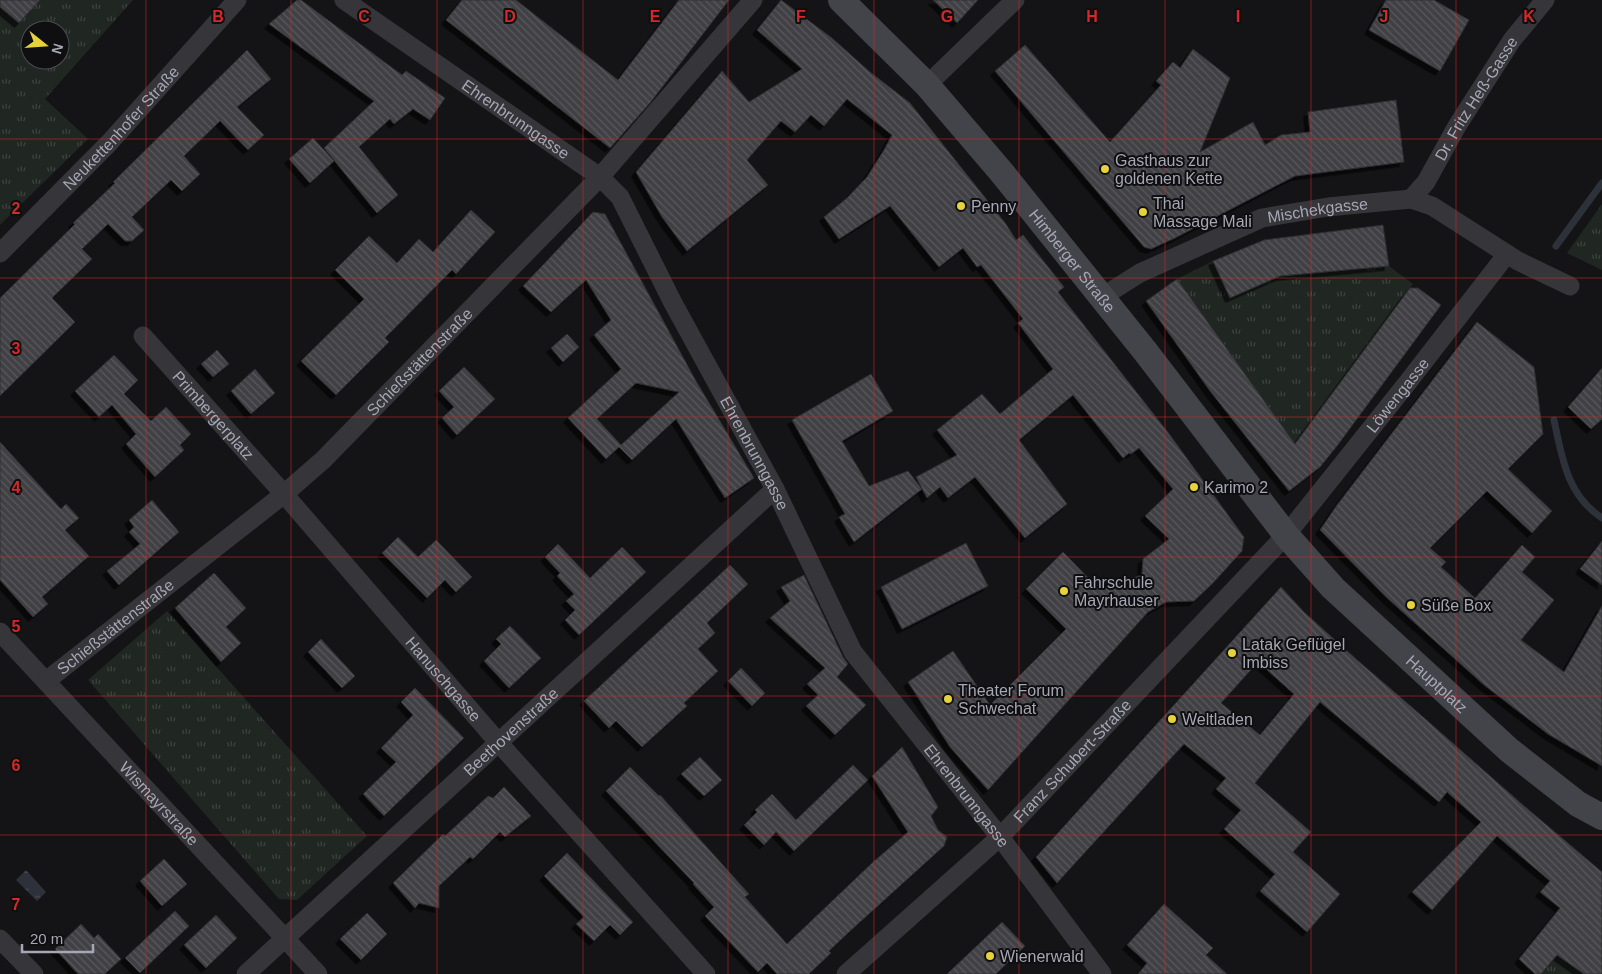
<svg xmlns="http://www.w3.org/2000/svg" width="1602" height="974" viewBox="0 0 1602 974" font-family="Helvetica,sans-serif">
<defs>
<pattern id="grass-tufts" width="24" height="20" patternUnits="userSpaceOnUse" patternTransform="scale(1.25)"><rect width="24" height="20" fill="#202722"/><path d="M3 7l-1-3M5 7V3M7 7l1-3M15 17l-1-3M17 17v-4M19 17l1-3" fill="none" stroke="#3d4440"/></pattern>
<pattern id="water-ripples" width="26" height="14" patternUnits="userSpaceOnUse" patternTransform="scale(1.25)"><rect width="26" height="14" fill="#2d313a"/><path d="M2 4q2-2 4 0t4 0M15 11q2-2 4 0t4 0" fill="none" stroke="#484c54"/></pattern>
<pattern id="building-back-hatch" width="6" height="6" patternUnits="userSpaceOnUse" patternTransform="scale(1.25)"><rect width="6" height="6" fill="#404045"/><path d="M-1 5l2 2M0 0l6 6M5-1l2 2" fill="none" stroke="#59595d"/></pattern>
<filter id="shadow"><feDropShadow dx="-4.5" dy="4.5" stdDeviation="0" flood-color="#0009"/></filter>
</defs>
<rect width="100%" height="100%" fill="#141315"/>
<g fill="url(#grass-tufts)" fill-rule="evenodd">
<path d="M0 0H133L45 99 88 139 0 225ZM30 30H60V60H30Z"/>
<path d="M1602 204V270L1567 253Z"/>
<path d="M1213 261 1230 298 1280 276 1389 266 1413 284 1295 444 1177 279Z"/>
<path d="M167 611 367 836 297 900 279 899 88 680Z"/>
<path d="M1557 955 1584 974H1541Z"/>
</g>
<path fill="url(#water-ripples)" d="M26 870 46 892 37 901 16 880Z"/>
<g fill="none" stroke-linecap="round" stroke-linejoin="round">
<g stroke="#2d313a" stroke-width="7">
<path d="M1556 246 1602 183"/>
<path d="M1554 420C1562 458 1567 495 1602 518"/>
</g>
</g>
<g fill="url(#building-back-hatch)" stroke="#2e2e31" fill-rule="evenodd" filter="url(#shadow)">
<path d="M0 0H40L19 23 0 7Z"/>
<path d="M297 0H301L402 75 406 71 445 98 430 120 413 109 394 124 390 119 359 147 398 195 377 213 324 148 374 101 269 24Z"/>
<path d="M462 0H516L618 80 679 0H729L650 103 610 148 446 20Z"/>
<path d="M781 0 832 38 870 72 910 103 1006 224 1016 240 1023 235 1064 287 1058 292 1170 435 1244 537 1242 551 1213 583 1194 601 1166 602 1148 612 988 790 950 747 908 682 953 651 990 705 1066 629 1026 589 1063 552 1099 589 1142 575 1143 559 1169 539 1145 516 1173 489 1139 448 1131 454 1129 453 1123 458 1073 395 1019 440 1067 504 1025 538 975 477 948 498 940 487 927 498 916 477 957 455 937 430 982 394 1000 414 1053 369 1018 323 1023 319 981 265 977 267 963 248 939 267 890 206 839 239 824 217 847 198 867 177 884 150 892 135 847 99 824 126 811 115 795 132 781 121 747 160 768 185 687 251 662 217 636 172 722 71 749 102 802 69 757 30Z"/>
<path d="M933 0H978L957 23Z"/>
<path d="M1386 0H1434L1469 20 1440 71 1369 30Z"/>
<path d="M1025 45 1110 142 1161 85 1156 81 1173 62 1180 68 1193 49 1230 78 1200 152 1253 122 1265 145 1281 135 1310 132 1308 112 1396 100 1404 162 1295 176 1175 238 1151 249 1144 247 995 71Z"/>
<path d="M247 50 271 79 237 107 264 135 248 150 220 121 184 156 200 174 182 191 171 180 132 217 144 230 132 241H125L108 224 82 249 92 259 52 298 75 322 0 396V298L75 224 73 223 115 183 113 182Z"/>
<path d="M313 138 334 161 310 183 289 159Z"/>
<path d="M471 210 495 232 456 274 452 270 385 338 389 342 336 395 301 361 364 299 335 270 369 236 397 263 419 239 433 252Z"/>
<path d="M593 212 605 214 696 381 754 478 725 498 676 419 632 460 619 447 606 459 568 418 621 369 594 335 611 320 586 280 551 312 523 286ZM636 383 679 392 621 445 597 419Z"/>
<path d="M1383 225 1389 266 1280 276 1230 298 1213 261 1264 240Z"/>
<path d="M1177 279 1295 444 1410 288H1418L1441 305 1337 446 1320 467 1289 491 1210 391 1146 301Z"/>
<path d="M1477 322 1534 367 1543 434 1508 469 1552 511 1532 533 1487 491 1430 548 1446 562 1441 567 1475 598 1522 545 1535 557 1522 572 1554 600 1521 640 1564 672 1602 606V766L1548 734 1484 685 1386 597 1320 530 1337 505Z"/>
<path d="M567 334 579 347 563 362 551 348Z"/>
<path d="M217 350 229 364 213 377 201 364Z"/>
<path d="M114 355 138 380 124 394 151 421 166 407 191 434 180 445 184 450 155 477 126 444 136 434 112 405 99 417 75 391Z"/>
<path d="M464 367 495 399 457 435 442 418 454 407 439 391Z"/>
<path d="M1602 368V419L1591 429 1568 407Z"/>
<path d="M255 369 275 393 251 414 231 391Z"/>
<path d="M871 374 893 411 842 441 869 486 908 471 922 489 854 542 839 517 845 514 792 420Z"/>
<path d="M0 442 61 509 66 504 79 518 65 530 89 556 42 597 48 604 33 617 0 580Z"/>
<path d="M152 500 179 532 119 585 107 571 140 544 129 532 134 527 129 520Z"/>
<path d="M398 537 418 557 436 540 472 577 456 592 445 580 427 598 382 553Z"/>
<path d="M1602 541V585L1580 569Z"/>
<path d="M966 543 988 586 902 629 881 587Z"/>
<path d="M558 544 590 578 622 547 646 572 579 635 565 620 575 610 566 601 574 594 557 576 560 573 545 557Z"/>
<path d="M730 565 748 584 707 623 715 633 698 649 718 671 684 703 687 706 642 747 616 721 609 728 584 701Z"/>
<path d="M214 573 246 608 226 627 241 643 221 662 175 608Z"/>
<path d="M804 575 843 657 848 664 837 677 866 705 835 735 806 706 818 695 807 684 825 668 770 618 790 601 781 587Z"/>
<path d="M1281 587 1304 612 1356 659 1414 709 1523 805 1602 872V974H1584L1557 955 1541 974H1535L1519 959 1560 908 1540 892 1550 881 1497 836 1432 910 1412 892 1481 822 1447 792 1439 802 1320 702 1255 783 1311 832 1293 852 1340 894 1307 932 1260 891 1275 874 1224 829 1241 810 1216 789 1226 778 1184 744 1057 883 1036 857ZM1258 662 1294 694 1260 735 1221 703Z"/>
<path d="M510 626 541 658 509 688 484 661 501 644 496 639Z"/>
<path d="M321 639 355 676 342 688 308 652Z"/>
<path d="M741 668 765 693 752 706 728 681Z"/>
<path d="M415 688 464 738 384 816 363 794 396 762 381 748 413 715 401 702Z"/>
<path d="M902 747 938 807 931 816 938 830 947 837 944 846 849 932 829 951 831 953 809 974H777L767 963 758 972 705 916 714 907 693 884 694 883 606 791 630 767 659 796 660 795 749 894 745 897 787 944 872 863 908 832 872 776Z"/>
<path d="M700 757 722 780 704 796 681 774Z"/>
<path d="M853 765 868 780 794 851 776 832 764 845 744 825 757 812 755 810 772 794 796 820Z"/>
<path d="M504 787 531 816 505 837 500 832 473 859 470 857 439 886V908L419 903 415 908 393 883 443 834 445 836 488 796 493 798Z"/>
<path d="M567 853 633 922 620 935 610 925 594 941 576 924 584 917 544 876Z"/>
<path d="M164 859 187 884 162 906 140 881Z"/>
<path d="M1164 904 1213 948 1206 955 1227 974H1138L1147 963 1127 945Z"/>
<path d="M175 911 189 926 140 973 125 958Z"/>
<path d="M367 913 387 934 361 960 340 939Z"/>
<path d="M216 915 237 938 206 968 184 945Z"/>
<path d="M1002 922 1025 946 996 974H947Z"/>
<path d="M81 924 94 938 98 934 121 959 105 974H78L55 949Z"/>
</g>
<g fill="none" stroke-linecap="round" stroke-linejoin="round">
<g stroke="#35353a" stroke-width="19">
<path id="s1" d="M344 0 600 177 620 197 673 303 775 489 853 652 1000 837 1102 974"/>
<path d="M927 85 1015 0"/>
<path id="s2" d="M1411 199 1426 182 1457 126 1512 40 1545 0"/>
<path id="s3" d="M0 253 109 143 237 0"/>
<path id="s4" d="M1102 297 1140 273 1262 218 1328 207 1411 199 1432 206 1518 261 1570 286"/>
<path id="s5" d="M143 336 284 494 498 742 706 974"/>
<path id="s6" d="M0 632 318 974"/>
<path id="s7" d="M46 681 284 494 323 460 600 177 753 0"/>
<path d="M0 939 34 974"/>
<path id="s8" d="M246 974 775 489"/>
<path id="s9" d="M846 974 1000 837 1286 535 1408 382 1507 254"/>
</g>
<path stroke="#43434a" stroke-width="26" id="s10" d="M841 0 927 85 1003 174 1145 351 1286 535 1333 588 1509 750 1578 804 1602 817"/>
</g>
<path fill="none" stroke="#d62828" stroke-width="1" stroke-opacity="0.55" d="M146 0V974M291 0V974M437 0V974M583 0V974M728 0V974M874 0V974M1019 0V974M1165 0V974M1311 0V974M1456 0V974M0 139H1602M0 278H1602M0 417H1602M0 557H1602M0 696H1602M0 835H1602"/>
<g fill="#e6d33b" stroke="#0f0e10" stroke-width="2">
<circle cx="1105" cy="169" r="5"/>
<circle cx="961" cy="206" r="5"/>
<circle cx="1143" cy="212" r="5"/>
<circle cx="1194" cy="487" r="5"/>
<circle cx="1064" cy="591" r="5"/>
<circle cx="1411" cy="605" r="5"/>
<circle cx="1232" cy="653" r="5"/>
<circle cx="948" cy="699" r="5"/>
<circle cx="1172" cy="719" r="5"/>
<circle cx="990" cy="956" r="5"/>
</g>
<g text-anchor="middle" dominant-baseline="central" stroke-width="4" stroke-linejoin="round" paint-order="stroke">
<g font-size="16" fill="#a6a7b4" stroke="#0f0e10">
<text stroke="none"><textPath href="#s2" startOffset="120">Dr. Fritz Heß-Gasse</textPath></text>
<text stroke="none"><textPath href="#s1" startOffset="209">Ehrenbrunngasse</textPath></text>
<text stroke="none"><textPath href="#s3" startOffset="174">Neukettenhofer Straße</textPath></text>
<text stroke="none"><textPath href="#s4" startOffset="235">Mischekgasse</textPath></text>
<text stroke="none"><textPath href="#s10" startOffset="349">Himberger Straße</textPath></text>
<text stroke="none"><textPath href="#s7" startOffset="492">Schießstättenstraße</textPath></text>
<text stroke="none"><textPath href="#s9" startOffset="801">Löwengasse</textPath></text>
<text stroke="none"><textPath href="#s5" startOffset="106">Primbergerplatz</textPath></text>
<text stroke="none"><textPath href="#s1" startOffset="629">Ehrenbrunngasse</textPath></text>
<text stroke="none"><textPath href="#s7" startOffset="88">Schießstättenstraße</textPath></text>
<text stroke="none"><textPath href="#s5" startOffset="456">Hanuschgasse</textPath></text>
<text stroke="none"><textPath href="#s10" startOffset="909">Hauptplatz</textPath></text>
<text stroke="none"><textPath href="#s8" startOffset="359">Beethovenstraße</textPath></text>
<text stroke="none"><textPath href="#s9" startOffset="311">Franz Schubert-Straße</textPath></text>
<text stroke="none"><textPath href="#s1" startOffset="1034">Ehrenbrunngasse</textPath></text>
<text stroke="none"><textPath href="#s6" startOffset="234">Wismayrstraße</textPath></text>
</g>
<g font-size="16" fill="#a6a7b4" stroke="#0f0e10" text-anchor="start">
<text x="1115" y="160">Gasthaus zur<tspan x="1115" dy="18">goldenen Kette</tspan></text>
<text x="1153" y="203">Thai<tspan x="1153" dy="18">Massage Mali</tspan></text>
<text x="971" y="206">Penny</text>
<text x="1204" y="487">Karimo 2</text>
<text x="1074" y="582">Fahrschule<tspan x="1074" dy="18">Mayrhauser</tspan></text>
<text x="1421" y="605">Süße Box</text>
<text x="1242" y="644">Latak Geflügel<tspan x="1242" dy="18">Imbiss</tspan></text>
<text x="958" y="690">Theater Forum<tspan x="958" dy="18">Schwechat</tspan></text>
<text x="1182" y="719">Weltladen</text>
<text x="1000" y="956">Wienerwald</text>
</g>
</g>
<g font-size="16" text-anchor="middle" font-weight="bold" fill="#d62828" stroke="#0f0e10" stroke-width="4" stroke-linejoin="round" paint-order="stroke">
<text x="218" y="22">B</text>
<text x="364" y="22">C</text>
<text x="510" y="22">D</text>
<text x="655" y="22">E</text>
<text x="801" y="22">F</text>
<text x="947" y="22">G</text>
<text x="1092" y="22">H</text>
<text x="1238" y="22">I</text>
<text x="1384" y="22">J</text>
<text x="1529" y="22">K</text>
<text x="16" y="214">2</text>
<text x="16" y="354">3</text>
<text x="16" y="493">4</text>
<text x="16" y="632">5</text>
<text x="16" y="771">6</text>
<text x="16" y="910">7</text>
</g>
<g transform="translate(45 45) rotate(107)"><circle r="24" fill="#0f0e10" stroke="#4b4b52"/>
<path d="M0-4L9 19L0 12L-9 19Z" fill="#e6d33b"/>
<text y="-8" font-size="14" font-weight="bold" text-anchor="middle" fill="#a6a7b4">N</text>
</g>
<path d="M22 944v8h71v-8" fill="none" stroke="#a6a7b4" stroke-width="2.5"/>
<text x="30" y="944" font-size="15" fill="#a6a7b4" stroke="#0f0e10" stroke-width="4" paint-order="stroke">20 m</text>
</svg>
